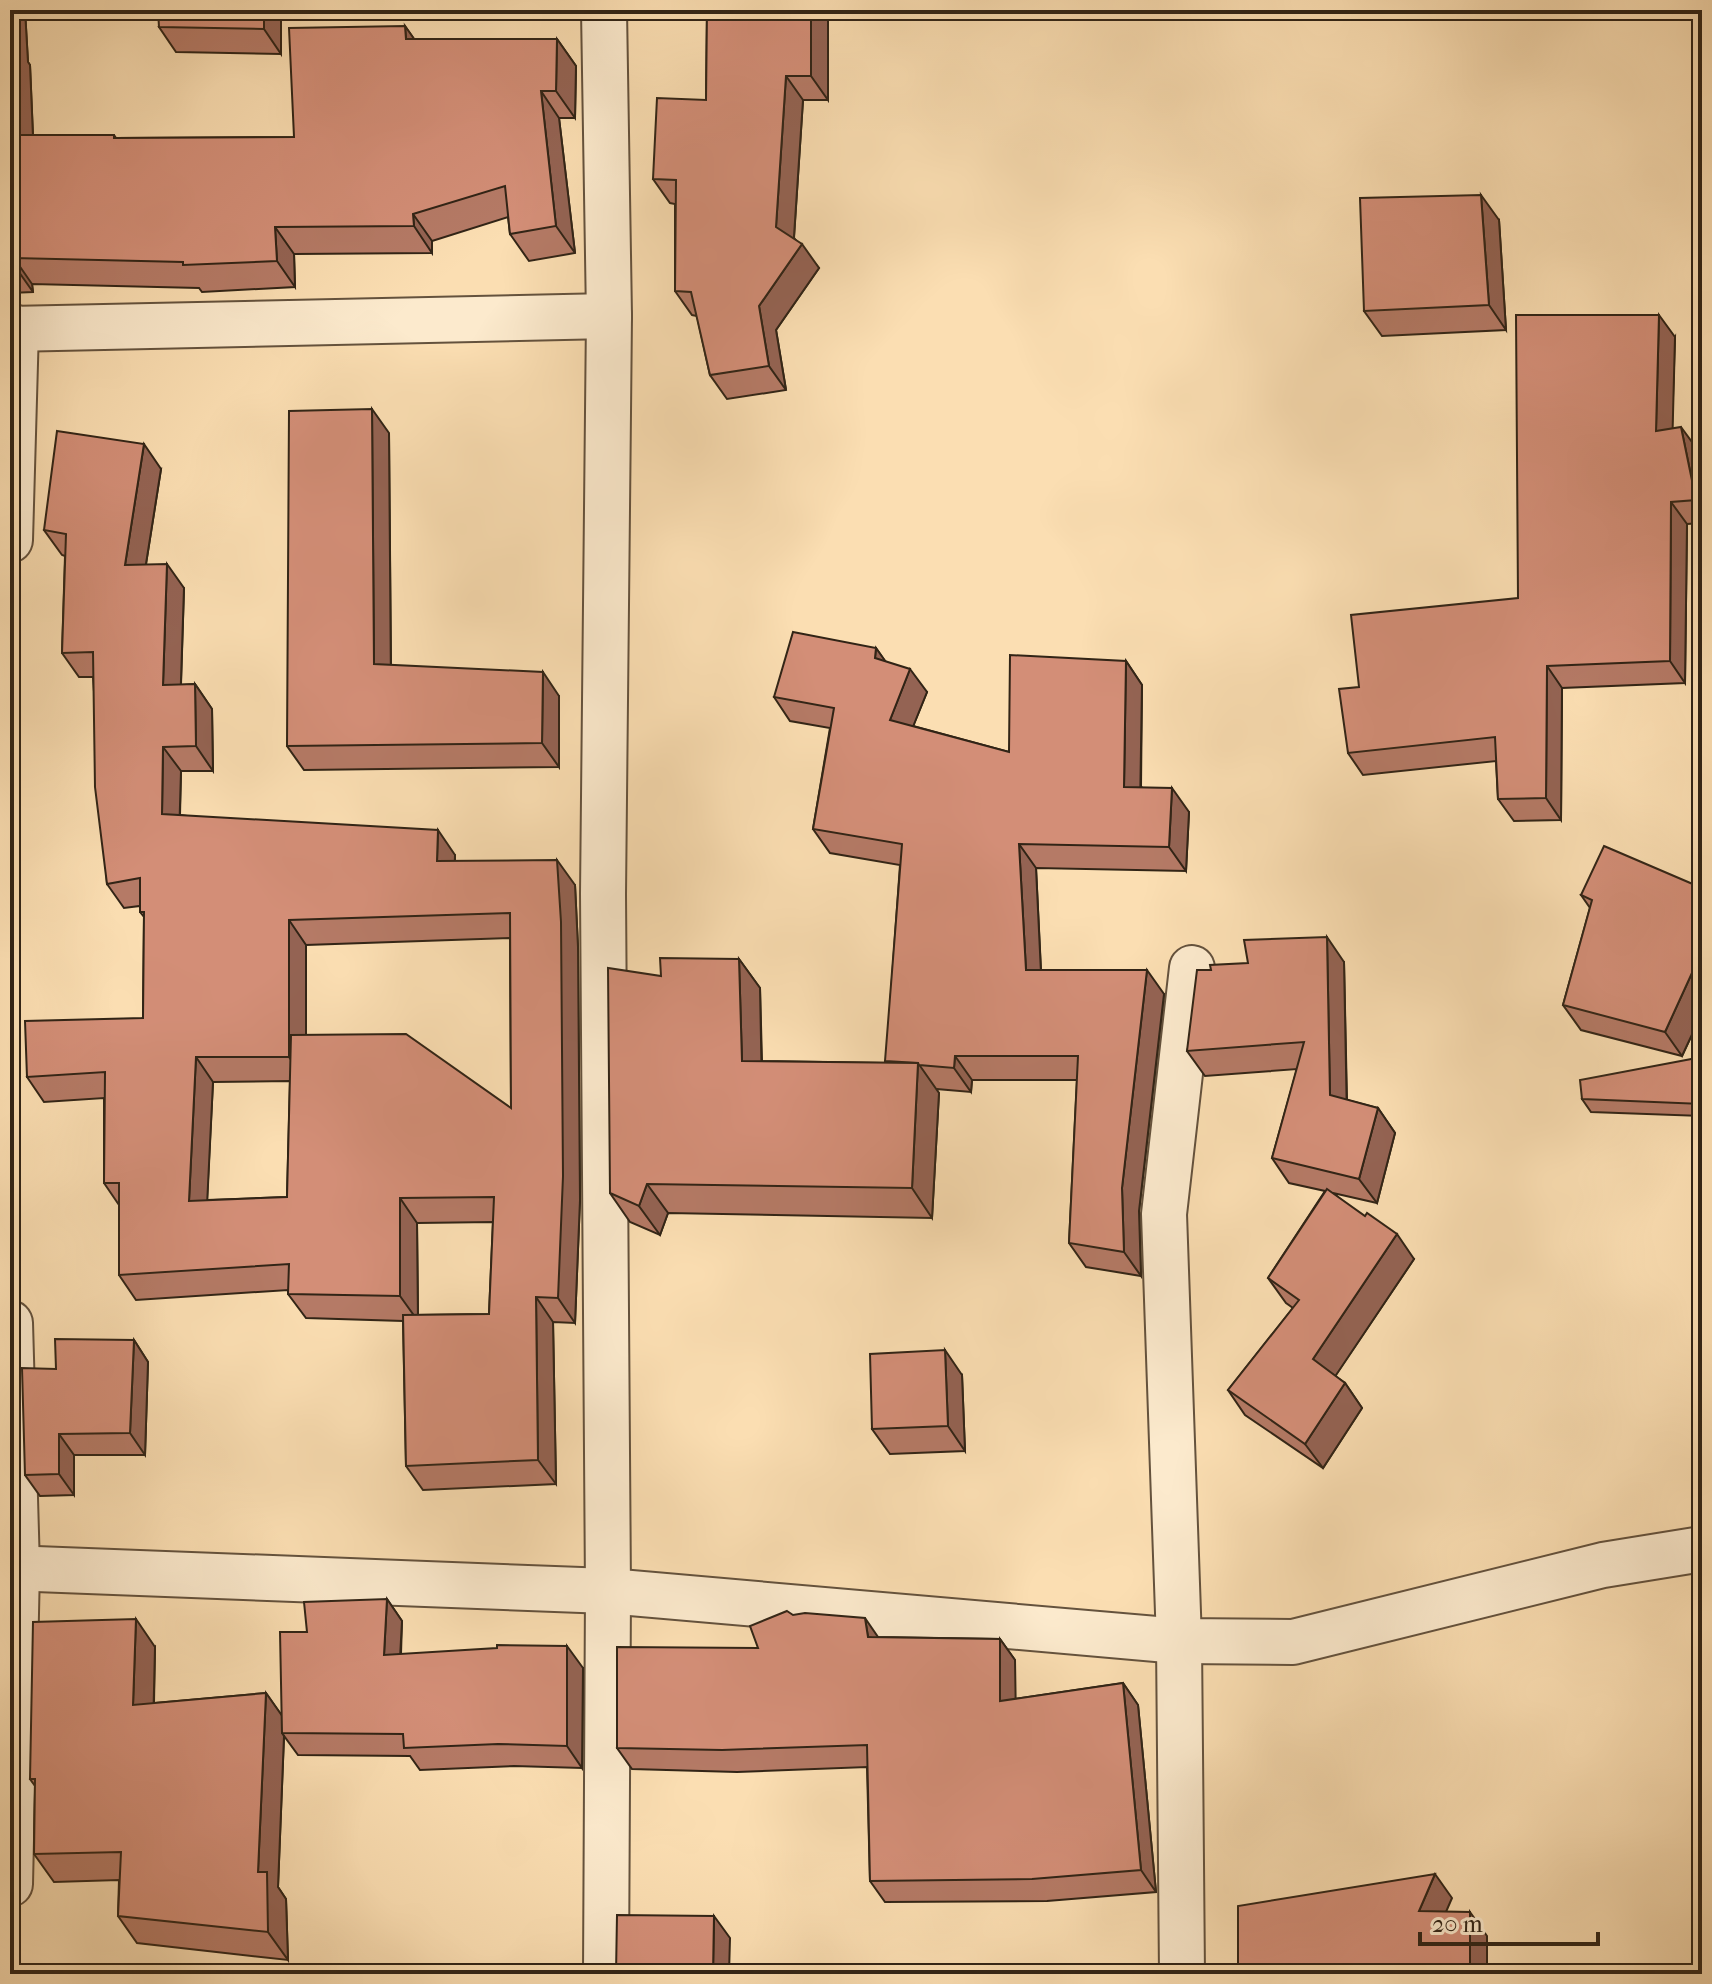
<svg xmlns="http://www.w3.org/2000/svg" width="1712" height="1984" viewBox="0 0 1712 1984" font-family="'IM FELL French Canon',serif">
<rect width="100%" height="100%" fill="#fbdeb2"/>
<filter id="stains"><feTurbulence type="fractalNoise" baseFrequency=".0025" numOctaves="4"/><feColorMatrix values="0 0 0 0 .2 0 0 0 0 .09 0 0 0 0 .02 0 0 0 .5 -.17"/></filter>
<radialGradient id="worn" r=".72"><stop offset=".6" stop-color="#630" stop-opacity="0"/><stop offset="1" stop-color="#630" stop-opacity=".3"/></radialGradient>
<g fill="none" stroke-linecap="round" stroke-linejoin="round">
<defs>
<g id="minor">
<path d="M604 10 609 316 603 894 608 1591 606 1974"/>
<path d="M10 329 609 316"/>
<path d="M10 540 16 328"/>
<path d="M10 1323 17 1568 10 1884"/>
<path d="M10 1568 608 1591 1179 1641 1293 1642 1603 1565 1702 1549"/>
<path d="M1182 1974 1179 1641 1164 1214 1192 968"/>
</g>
</defs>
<use href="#minor" stroke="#64523d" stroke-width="48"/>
<use href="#minor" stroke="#fceacd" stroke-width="44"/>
</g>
<g fill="#b57a66" stroke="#312416" stroke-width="2" fill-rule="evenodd">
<path d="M10 10H25L28 62 30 65 33 135H114L116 138 294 137 405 26 414 39H557L576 66 575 118H559L575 253 529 261 510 234 508 217 432 241V253L294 254 295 287 202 292 199 288 32 284 33 292 10 293Z"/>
<path d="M281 10V54L176 52 159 27Z"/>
<path d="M707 10H828V100H803L794 238 819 268 776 330 786 390 727 399 710 375 697 316 692 315 675 291V204L670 203 653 179 706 100Z"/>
<path d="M1499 220 1506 330 1382 336 1364 311Z"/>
<path d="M1675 337 1672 428 1697 449 1702 475V523L1687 524 1685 683 1562 688 1561 820 1514 821 1498 799 1496 761 1363 775 1348 753 1359 687 1518 598Z"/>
<path d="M389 433 391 665 559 696V767L304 770 287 746Z"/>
<path d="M161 469 146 564 184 588 181 685 195 684 212 709 213 771H181L180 815 455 855V861L575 885 578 947 580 1200 575 1323 553 1322 556 1484 423 1490 406 1466 403 1321 306 1318 288 1294V1290L136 1300 119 1275V1205L104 1183V1098L44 1102 27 1077 143 1018 144 917 140 912V906L124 908 107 884 93 677H79L62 653 65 556 62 555 44 530ZM510 938 511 1108 306 1035V945ZM290 1081 287 1197 207 1200 213 1082ZM493 1222 489 1314 418 1315 417 1223Z"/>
<path d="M876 648 885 661 927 692 913 726 1009 752 1126 661 1142 685 1141 787 1189 812 1186 871 1036 868 1041 970 1164 994 1139 1211 1141 1276 1086 1267 1069 1243 1077 1080H972L971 1092 936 1089 939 1093 932 1218 668 1213 660 1235 630 1222 610 1193 661 976 739 959 760 988 762 1061 886 1063 900 865 830 853 813 829 830 728 790 721 774 697Z"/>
<path d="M1702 888V1013L1682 1056 1581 1030 1563 1005 1590 908 1581 895Z"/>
<path d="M1344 962 1347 1100 1378 1108 1395 1133 1377 1203 1333 1193 1414 1259 1335 1376 1345 1383 1362 1408 1323 1468 1245 1415 1228 1390 1293 1308 1286 1303 1268 1278 1325 1191 1289 1183 1272 1158 1297 1069 1205 1076 1187 1051 1211 970Z"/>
<path d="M1702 1057V1116L1591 1112 1582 1099Z"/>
<path d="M134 1340 148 1362 145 1455H74V1495L40 1496 25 1475 56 1369Z"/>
<path d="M962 1375 965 1451 890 1454 872 1429Z"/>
<path d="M387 1599 402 1621 401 1654 583 1668 582 1768 514 1766 420 1770 410 1756 298 1755 284 1736 278 1887 286 1899 288 1960 137 1943 118 1916 119 1880 54 1882 34 1854 35 1786 30 1779 155 1647 154 1703 266 1693 282 1716 307 1632Z"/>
<path d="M793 1615 878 1637 1000 1639 1015 1660V1699L1123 1683 1138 1705 1156 1892 1047 1901 885 1902 870 1881 867 1767 737 1772 632 1769 617 1748 758 1648Z"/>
</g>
<g fill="#946353" stroke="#312416" stroke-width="2">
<path d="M10 10H25L28 62 30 65 34 161 15 135 10 40Z"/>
<path d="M264 10H281V54L264 29Z"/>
<path d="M811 10H828V100L811 76Z"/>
<path d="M405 26 424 53 406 39Z"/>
<path d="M557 39 576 66 575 118 556 91Z"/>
<path d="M786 76 803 100 793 251 776 227Z"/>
<path d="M541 91 559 118 575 253 556 226Z"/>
<path d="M1481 195 1499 220 1506 330 1489 305Z"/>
<path d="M413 214 432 241V253L414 226Z"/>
<path d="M275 227 294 254 295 287 277 261Z"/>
<path d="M802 244 819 268 776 330 786 390 769 366 759 306Z"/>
<path d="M14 258 32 284 33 292 14 265Z"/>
<path d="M1659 315 1675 337 1672 453 1656 431Z"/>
<path d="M372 409 389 433 391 688 374 664Z"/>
<path d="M1681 427 1697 449 1702 475V509L1696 500Z"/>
<path d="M144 444 161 469 142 589 125 565Z"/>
<path d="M1671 502 1687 524 1685 683 1670 661Z"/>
<path d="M167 564 184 588 180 710 163 685Z"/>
<path d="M876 648 893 672 875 658Z"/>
<path d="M1126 661 1142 685 1140 811 1124 787Z"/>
<path d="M1547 666 1562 688 1561 820 1546 798Z"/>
<path d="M910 669 927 692 906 744 890 720Z"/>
<path d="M543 672 559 696V767L542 743Z"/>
<path d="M195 684 212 709 213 771 196 746Z"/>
<path d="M163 747 181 771 179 839 162 814Z"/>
<path d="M1172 788 1189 812 1186 871 1169 847Z"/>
<path d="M438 830 455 855 454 886 437 861Z"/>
<path d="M1019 844 1036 868 1042 994 1026 970Z"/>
<path d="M557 860 575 885 578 947 580 1200 575 1323 558 1298Z"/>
<path d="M289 920 306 945V1081L289 1057Z"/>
<path d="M1327 937 1344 962 1347 1120 1330 1095Z"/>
<path d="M1702 951V1013L1682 1056 1665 1032Z"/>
<path d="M739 959 760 988 762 1091 742 1061Z"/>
<path d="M1147 970 1164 994 1139 1211 1141 1276 1124 1252 1122 1188Z"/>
<path d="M955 1056 972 1080 971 1092 954 1068Z"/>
<path d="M196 1057 213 1082 206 1226 189 1201Z"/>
<path d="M918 1063 939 1093 932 1218 912 1188Z"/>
<path d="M1378 1108 1395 1133 1377 1203 1359 1179Z"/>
<path d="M647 1184 668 1213 660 1235 639 1206Z"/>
<path d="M400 1198 417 1223 418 1321 400 1296Z"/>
<path d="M1397 1234 1414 1259 1330 1384 1313 1359Z"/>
<path d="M536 1297 553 1322 556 1484 538 1460Z"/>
<path d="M134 1340 148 1362 145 1455 130 1433Z"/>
<path d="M945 1350 962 1375 965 1451 948 1426Z"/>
<path d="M1345 1383 1362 1408 1323 1468 1305 1444Z"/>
<path d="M59 1434 74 1455V1495L59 1474Z"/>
<path d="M387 1599 402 1621 399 1677 384 1655Z"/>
<path d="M865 1618 880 1640 868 1637Z"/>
<path d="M136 1619 155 1647 153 1732 133 1705Z"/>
<path d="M1000 1639 1015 1660 1016 1722 1000 1701Z"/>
<path d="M567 1646 583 1668 582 1768 567 1746Z"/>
<path d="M1123 1683 1138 1705 1156 1892 1141 1870Z"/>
<path d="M266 1693 285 1720 282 1733 284 1736 278 1887 286 1899 288 1960 268 1932 258 1872Z"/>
<path d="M1435 1874 1452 1898 1436 1935 1419 1911Z"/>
<path d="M1470 1912 1487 1936V1974H1470Z"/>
<path d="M714 1916 730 1938 729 1974H713Z"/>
</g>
<g fill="#d38e77" stroke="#312416" stroke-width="2" fill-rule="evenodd">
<path d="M158 10H264V29L159 27Z"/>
<path d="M707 10H811V76H786L776 227 802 244 759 306 769 366 710 375 691 292 675 291 676 180 653 179 657 98 706 100Z"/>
<path d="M405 26 406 39H557L556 91H541L556 226 510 234 505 186 413 214 414 226 275 227 277 261 183 265V262L14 258V265H10V39H12L15 135H114V138L294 137 289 28Z"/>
<path d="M1481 195 1489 305 1364 311 1360 198Z"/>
<path d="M1516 315H1659L1656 431 1681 427 1696 500 1671 502 1670 661 1547 666 1546 798 1498 799 1495 737 1348 753 1339 689 1359 687 1351 615 1518 598Z"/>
<path d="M372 409 374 664 543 672 542 743 287 746 289 411Z"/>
<path d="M57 431 144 444 125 565 167 564 163 685 195 684 196 746 163 747 162 814 438 830 437 861 557 860 561 922 563 1176 558 1298 536 1297 538 1460 406 1466 403 1315 489 1314 494 1197 400 1198V1296L288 1294 289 1264 119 1275V1183H104L105 1072 27 1077 25 1021 143 1018 144 912H140V878L107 884 95 787 93 652 62 653 66 534 44 530ZM510 913 511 1108 406 1034 291 1035 287 1197 189 1201 196 1057H289V920Z"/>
<path d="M793 632 876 648 875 658 910 669 890 720 1009 752 1010 655 1126 661 1124 787 1172 788 1169 847 1019 844 1026 970H1147L1122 1188 1124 1252 1069 1243 1078 1056H955L954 1068 919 1065 918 1063 885 1061 902 844 813 829 834 708 774 697Z"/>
<path d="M1604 846 1702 888V951L1665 1032 1563 1005 1592 900 1581 895Z"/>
<path d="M1327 937 1330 1095 1378 1108 1359 1179 1272 1158 1304 1042 1187 1051 1197 970H1211L1210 965 1248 963 1244 940Z"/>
<path d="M660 958 739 959 742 1061 918 1063 912 1188 647 1184 639 1206 610 1193 608 968 661 976Z"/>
<path d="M1702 1057V1104L1582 1099 1580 1080Z"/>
<path d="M1327 1189 1365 1216 1367 1213 1397 1234 1313 1359 1345 1383 1305 1444 1228 1390 1299 1300 1268 1278Z"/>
<path d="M55 1339 134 1340 130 1433 59 1434V1474L25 1475 22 1368 56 1369Z"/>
<path d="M945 1350 948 1426 872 1429 870 1354Z"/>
<path d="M387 1599 384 1655 497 1648V1645L567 1646V1746L498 1744 404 1748 403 1734 282 1733 280 1632H307L304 1602Z"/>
<path d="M787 1611 793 1615 805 1613 865 1618 868 1637 1000 1639V1701L1123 1683 1141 1870 1032 1879 870 1881 867 1745 722 1750 617 1748V1647L758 1648 750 1626Z"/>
<path d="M136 1619 133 1705 266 1693 258 1872H267L268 1932 118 1916 121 1852 34 1854 35 1779H30L33 1622Z"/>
<path d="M1435 1874 1419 1911 1470 1912V1974H1238V1906Z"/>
<path d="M617 1915 714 1916 713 1974H616Z"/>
</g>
<rect width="1712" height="1984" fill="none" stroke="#fbdeb2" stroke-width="40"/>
<rect x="12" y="12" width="1688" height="1960" fill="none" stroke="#312416" stroke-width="4"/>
<rect x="20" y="20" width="1672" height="1944" fill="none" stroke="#312416" stroke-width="2"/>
<path d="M1420 1932v12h178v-12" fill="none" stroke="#312416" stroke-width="4"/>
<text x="1432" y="1932" font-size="24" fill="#312416" stroke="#fceacd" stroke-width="6" paint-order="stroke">20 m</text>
<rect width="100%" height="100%" filter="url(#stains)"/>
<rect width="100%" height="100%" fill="url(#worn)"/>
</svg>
